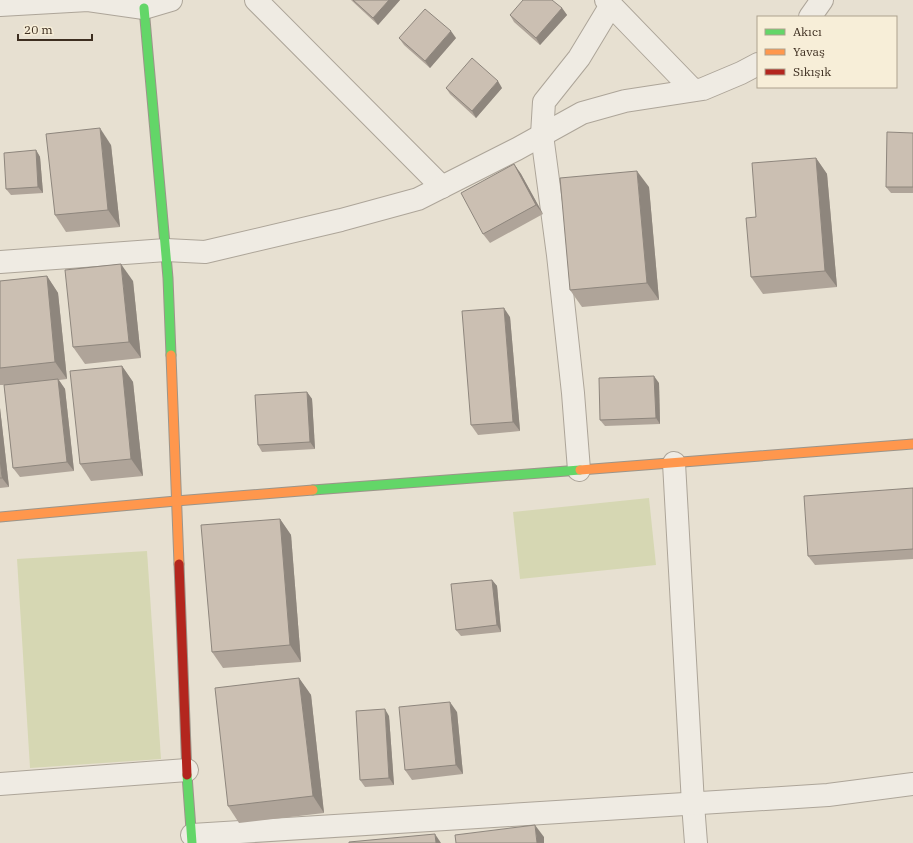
<svg xmlns="http://www.w3.org/2000/svg" width="913" height="843" viewBox="0 0 913 843" font-family="'IBM Plex Serif',serif">
<rect width="100%" height="100%" fill="#e7e0d1"/>
<g fill="#d6d7b3">
<path d="M649 498 656 565 520 579 513 512Z"/>
<path d="M147 551 161 759 30 768 17 559Z"/>
</g>
<g fill="none" stroke-linecap="round" stroke-linejoin="round">
<defs>
<g id="street">
<path d="M256 0 442 187"/>
<path d="M606 0 693 90"/>
<path d="M0 5 88 0 144 8 171 0"/>
<path d="M810 17 822 0"/>
<path d="M0 262 166 250 205 252 341 220 418 199 517 149 582 113 625 101 703 89 741 73 758 64"/>
<path d="M674 463 693 804 696 843"/>
<path d="M579 470 573 393 558 255 542 135 544 102 579 58 611 5"/>
<path d="M0 784 187 770"/>
<path d="M192 835 828 795 913 784"/>
</g>
<g id="fast">
<path d="M144 8 168 278 171 355"/>
<path d="M313 490 580 470"/>
<path d="M187 775 192 843"/>
</g>
<g id="slow">
<path d="M171 355 179 564"/>
<path d="M580 470 913 444"/>
<path d="M0 517 176 501 313 490"/>
</g>
<path id="jam" d="M179 564 187 775"/>
</defs>
<use href="#street" stroke="#ada599" stroke-width="24"/>
<use href="#fast" stroke="#9c958a" stroke-width="11"/>
<use href="#slow" stroke="#9c958a" stroke-width="11"/>
<use href="#jam" stroke="#9c958a" stroke-width="11"/>
<use href="#street" stroke="#efebe3" stroke-width="22"/>
<use href="#fast" stroke="#63d668" stroke-width="9"/>
<use href="#slow" stroke="#ff974d" stroke-width="9"/>
<use href="#jam" stroke="#b3261e" stroke-width="9"/>
</g>
<g fill="#afa499">
<path d="M351 0H400L378 25Z"/>
<path d="M562 8 567 15 540 45 514 22 510 15Z"/>
<path d="M399 38H456L430 68 404 45Z"/>
<path d="M446 88H502L476 118 450 94Z"/>
<path d="M913 133V193H891L886 187Z"/>
<path d="M111 145 120 227 66 232 55 215Z"/>
<path d="M36 150 40 157 43 193 11 195 6 189Z"/>
<path d="M816 158 827 174 837 287 763 294 751 277 756 217Z"/>
<path d="M514 164 521 174 543 214 490 243 483 234Z"/>
<path d="M649 187 659 300 582 307 570 290Z"/>
<path d="M47 276 58 293 67 379 59 380 65 389 74 471 20 477 13 468 4 385H0V281Z"/>
<path d="M133 281 141 358 85 364 73 347Z"/>
<path d="M510 317 520 431 478 435 471 425Z"/>
<path d="M122 366 133 382 143 476 91 481 80 464Z"/>
<path d="M659 383 660 424 605 426 600 420Z"/>
<path d="M307 392 312 399 315 449 262 452 258 445Z"/>
<path d="M0 408 9 487 0 488Z"/>
<path d="M913 488V559L815 565 808 556Z"/>
<path d="M280 519 291 535 301 662 223 668 212 652Z"/>
<path d="M492 580 497 586 501 632 461 636 456 630Z"/>
<path d="M299 678 311 695 324 813 239 823 228 806Z"/>
<path d="M457 712 463 774 412 780 405 770Z"/>
<path d="M389 716 394 785 365 787 360 780Z"/>
</g>
<g fill="#8e867d">
<path d="M389 0H400L378 25 373 18Z"/>
<path d="M562 8 567 15 540 45 536 38Z"/>
<path d="M451 31 456 38 430 68 425 61Z"/>
<path d="M498 81 502 88 476 118 472 111Z"/>
<path d="M100 128 111 145 120 227 108 210Z"/>
<path d="M36 150 40 157 43 193 38 187Z"/>
<path d="M816 158 827 174 837 287 825 271Z"/>
<path d="M514 164 521 174 543 214 536 205Z"/>
<path d="M637 171 649 187 659 300 647 283Z"/>
<path d="M121 264 133 281 141 358 129 342Z"/>
<path d="M47 276 58 293 67 379 55 362Z"/>
<path d="M504 308 510 317 520 431 513 422Z"/>
<path d="M122 366 133 382 143 476 131 459Z"/>
<path d="M654 376 659 383 660 424 656 418Z"/>
<path d="M58 379 65 389 74 471 67 462Z"/>
<path d="M307 392 312 399 315 449 310 442Z"/>
<path d="M0 408 9 487 2 478 0 458Z"/>
<path d="M280 519 291 535 301 662 290 645Z"/>
<path d="M492 580 497 586 501 632 497 625Z"/>
<path d="M299 678 311 695 324 813 313 796Z"/>
<path d="M450 702 457 712 463 774 456 765Z"/>
<path d="M385 709 389 716 394 785 389 778Z"/>
<path d="M535 825 544 837V843H537Z"/>
<path d="M435 834 441 843H436Z"/>
</g>
<g fill="#cbbfb2" stroke="#8e867d">
<path d="M353 0H389L373 18Z"/>
<path d="M523 0H552L562 8 536 38 510 15Z"/>
<path d="M425 9 451 31 425 61 399 38Z"/>
<path d="M472 58 498 81 472 111 446 88Z"/>
<path d="M100 128 108 210 55 215 46 134Z"/>
<path d="M887 132 913 133V187H886Z"/>
<path d="M36 150 38 187 6 189 4 153Z"/>
<path d="M816 158 825 271 751 277 746 218 756 217 752 163Z"/>
<path d="M514 164 536 205 483 234 461 193Z"/>
<path d="M637 171 647 283 570 290 560 178Z"/>
<path d="M121 264 129 342 73 347 65 270Z"/>
<path d="M47 276 55 362 0 368V281Z"/>
<path d="M504 308 513 422 471 425 462 311Z"/>
<path d="M122 366 131 459 80 464 70 371Z"/>
<path d="M654 376 656 418 600 420 599 378Z"/>
<path d="M58 379 67 462 13 468 4 385Z"/>
<path d="M307 392 310 442 258 445 255 395Z"/>
<path d="M0 458 2 478H0Z"/>
<path d="M913 488V549L808 556 804 496Z"/>
<path d="M280 519 290 645 212 652 201 525Z"/>
<path d="M492 580 497 625 456 630 451 584Z"/>
<path d="M299 678 313 796 228 806 215 688Z"/>
<path d="M450 702 456 765 405 770 399 707Z"/>
<path d="M385 709 389 778 360 780 356 711Z"/>
<path d="M535 825 537 843H456L455 835Z"/>
<path d="M435 834 436 843H349V842Z"/>
</g>
<rect x="757" y="16" width="140" height="72" fill="#f7eed8" stroke="#ada18e"/>
<rect x="765" y="29" width="20" height="6" fill="#63d668" stroke="#ada18e"/>
<text x="793" y="36" font-size="12" fill="#3d2e20">Akıcı</text>
<rect x="765" y="49" width="20" height="6" fill="#ff974d" stroke="#ada18e"/>
<text x="793" y="56" font-size="12" fill="#3d2e20">Yavaş</text>
<rect x="765" y="69" width="20" height="6" fill="#b3261e" stroke="#ada18e"/>
<text x="793" y="76" font-size="12" fill="#3d2e20">Sıkışık</text>
<path d="M18 34v6h74v-6" fill="none" stroke="#3d2e20" stroke-width="2"/>
<text x="24" y="34" font-size="12" fill="#3d2e20" stroke="#f7eed8" stroke-width="3" paint-order="stroke">20 m</text>
</svg>
